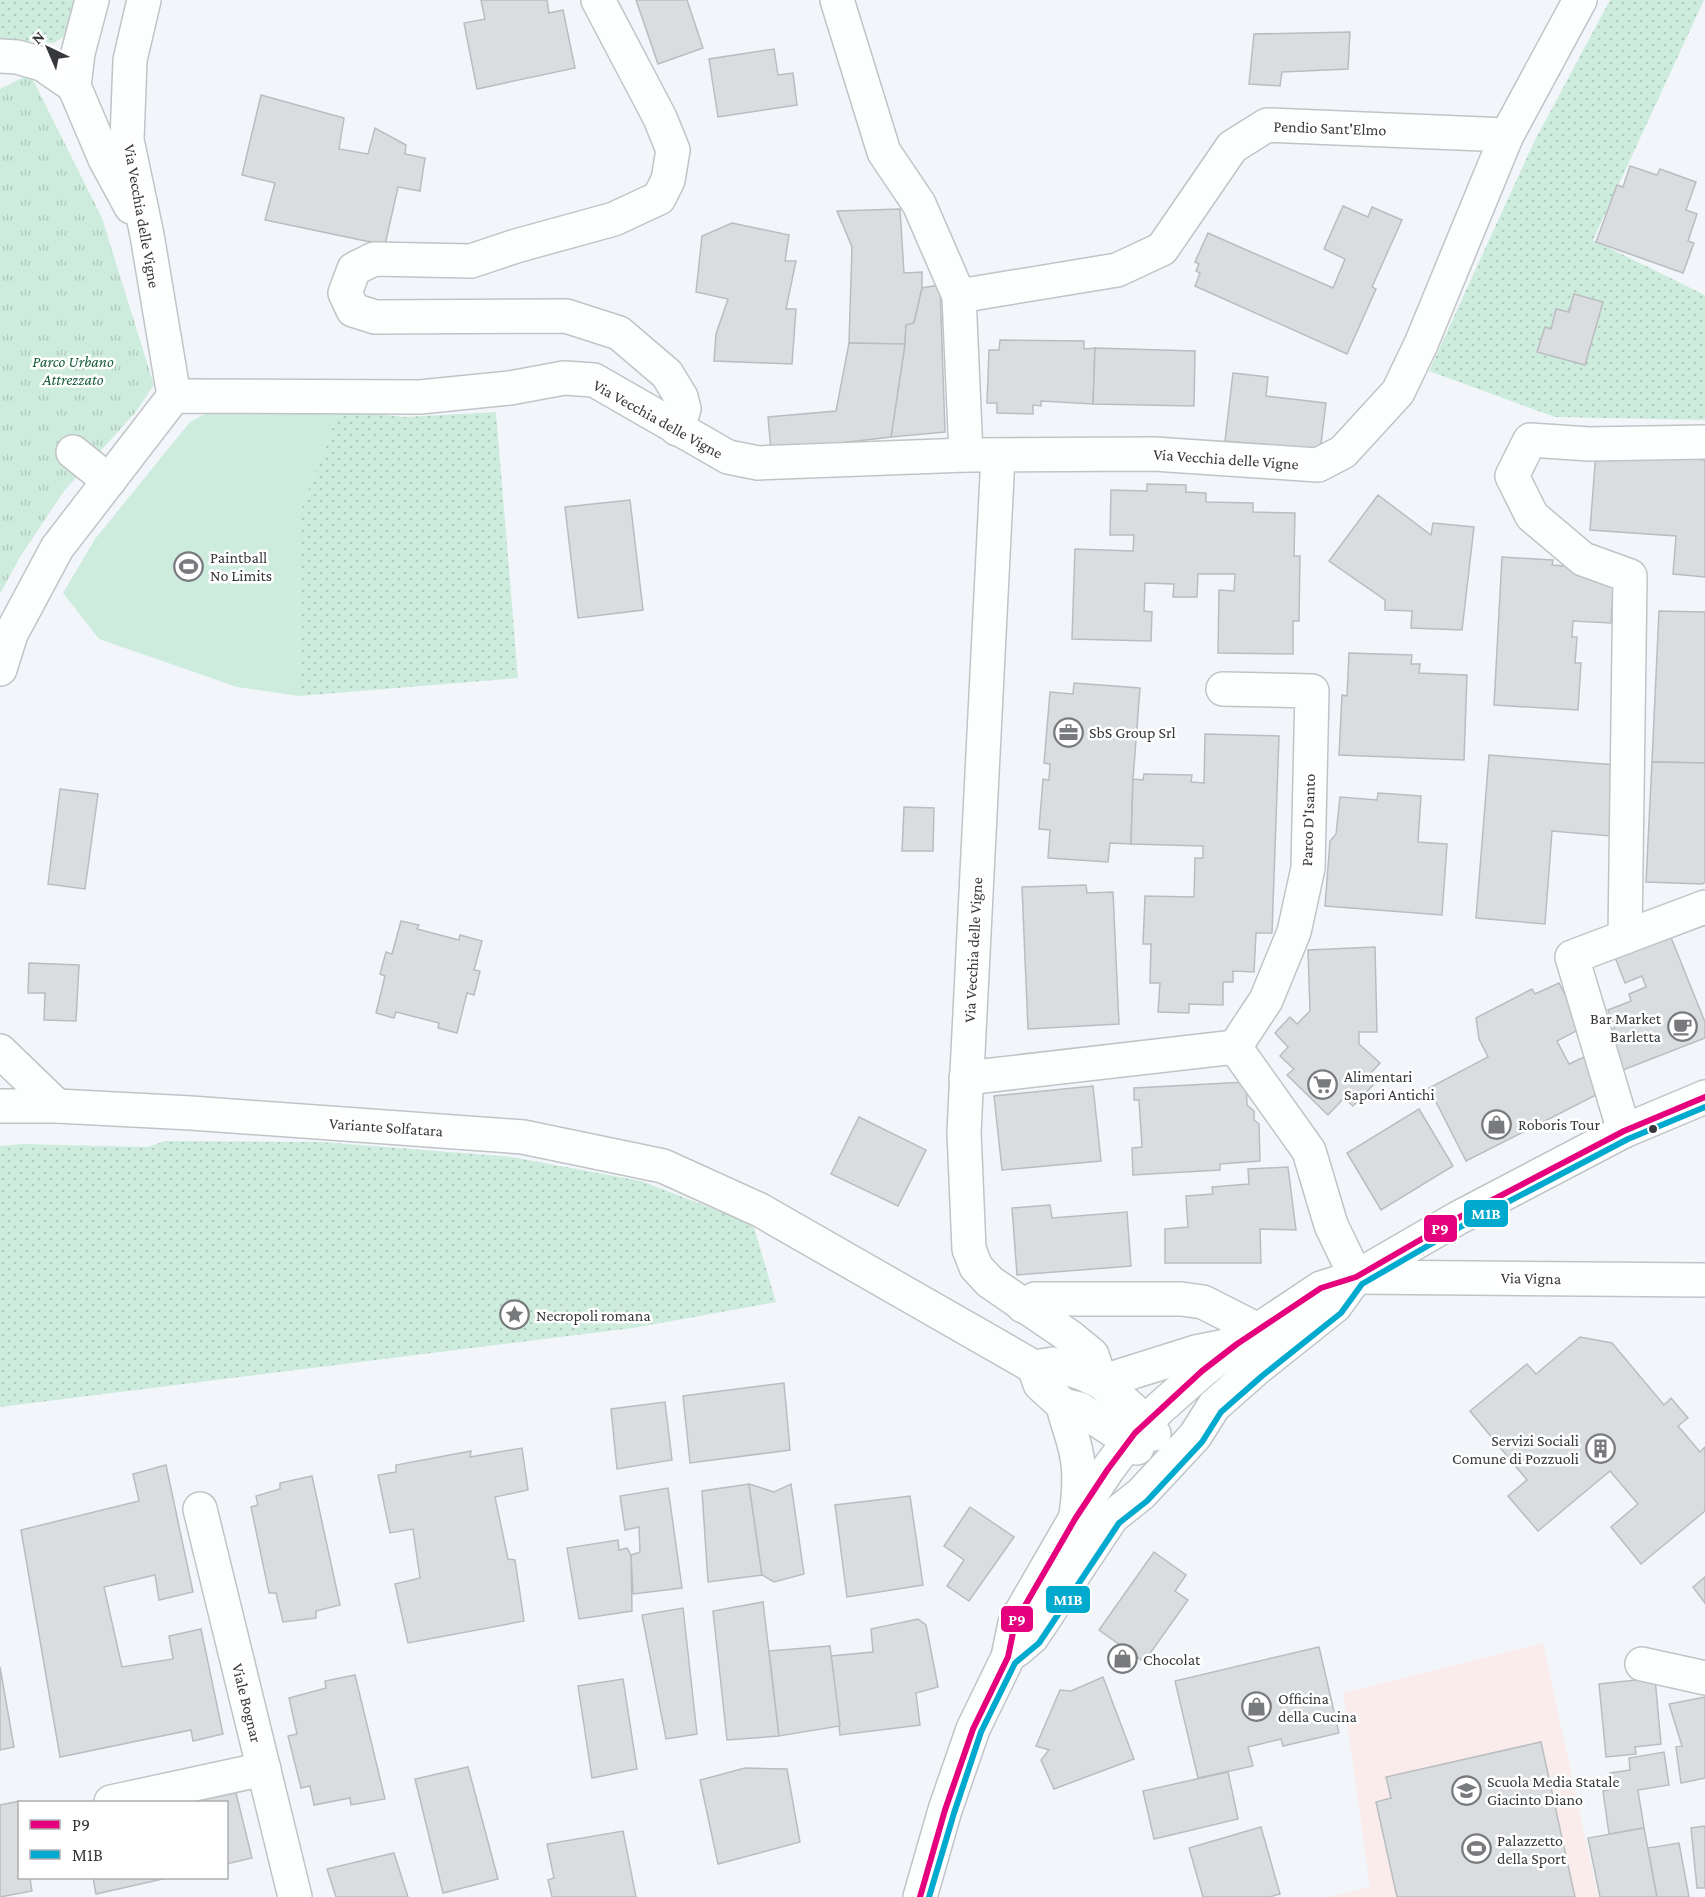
<svg xmlns="http://www.w3.org/2000/svg" width="1705" height="1897" viewBox="0 0 1705 1897" font-family="'Crimson Pro',serif">
<defs>
<pattern id="grass-dots" width="8" height="8" patternUnits="userSpaceOnUse" patternTransform="scale(1.5)"><rect width="8" height="8" fill="#ceecde"/><path d="M2 2h.1M6 6h.1" fill="none" stroke="#b2cbbf" stroke-width="1.8" stroke-linecap="round"/></pattern>
<pattern id="park-tufts" width="24" height="20" patternUnits="userSpaceOnUse" patternTransform="scale(1.5)"><rect width="24" height="20" fill="#ceecde"/><path d="M3 7l-1-3M5 7V3M7 7l1-3M15 17l-1-3M17 17v-4M19 17l1-3" fill="none" stroke="#b2cbbf"/></pattern>
</defs>
<rect width="100%" height="100%" fill="#f2f6fa"/>
<path fill="#f9eceb" d="M1543 1643 1598 1897H1329L1370 1887 1343 1693Z"/>
<g fill="url(#grass-dots)">
<path d="M0 0H77L70 33 54 43 0 40Z"/>
<path d="M1610 0H1704L1593 240 1705 295V420L1555 417 1429 371 1534 142Z"/>
<path d="M339 410 405 417 496 412 518 678 299 696 298 516Z"/>
<path d="M165 1141 322 1142 512 1157 641 1181 753 1224 776 1302 633 1328 0 1407V1146L22 1144 148 1147Z"/>
</g>
<path fill="url(#park-tufts)" d="M30 74 102 218 154 385 135 413 64 491 20 557 0 594V89Z"/>
<path fill="#ceecde" d="M339 410 298 516 299 696 237 687 99 639 63 593 95 539 190 422 205 414Z"/>
<g fill="#dadde0" stroke="#babdc0" stroke-width="1.5">
<path d="M481 0H547L549 13 563 10 575 68 477 89 464 23 485 19Z"/>
<path d="M636 0H687L703 48 658 64Z"/>
<path d="M1350 32 1348 69 1282 72 1280 86 1249 84 1254 34Z"/>
<path d="M774 49 778 75 793 73 797 105 718 117 709 59Z"/>
<path d="M261 95 344 118 339 149 368 154 375 128 406 145 405 154 425 158 420 191 398 187 385 245 265 220 275 183 242 175Z"/>
<path d="M1630 166 1657 175 1660 169 1696 182 1686 210 1697 214 1688 241 1694 243 1683 273 1596 242 1617 185 1623 187Z"/>
<path d="M1343 206 1368 217 1372 207 1402 220 1372 287 1376 289 1347 354 1195 286 1200 273 1196 271 1199 264 1195 262 1208 233 1333 288 1345 259 1324 249Z"/>
<path d="M900 209 904 273 922 272V288L914 323 906 325 905 344 849 343 852 247 837 211Z"/>
<path d="M732 223 789 235 785 261H796L786 309H796L792 364 714 361 716 334 728 299 696 292 702 236Z"/>
<path d="M940 285 945 432 891 437 905 344 906 325 914 323 922 288Z"/>
<path d="M1574 294 1603 302 1585 365 1537 352 1545 327 1551 329 1556 309 1569 312Z"/>
<path d="M1000 340 1084 341V349L1095 348 1093 404 1041 401V406L1033 405V414L997 413V403H987L989 350H999Z"/>
<path d="M849 343 905 344 891 437 771 451 768 417 836 411Z"/>
<path d="M1095 348 1195 351 1194 406 1093 404Z"/>
<path d="M1233 373 1268 377 1266 396 1326 403 1320 452 1225 441Z"/>
<path d="M1596 452 1705 460V577L1673 574 1676 536 1590 530Z"/>
<path d="M1147 484 1186 485V492L1206 493V502L1253 503V512L1295 513 1294 556H1300L1299 621H1293V654L1218 653 1219 590 1234 591 1235 574H1198L1197 597H1173L1174 584 1145 583 1144 611 1152 612 1151 641 1072 639 1075 549 1133 551 1134 535H1110L1111 490 1147 491Z"/>
<path d="M1378 495 1431 535 1433 523 1474 527 1462 630 1411 628 1412 611 1385 610V600L1329 561Z"/>
<path d="M630 500 643 610 578 618 565 507Z"/>
<path d="M1502 557 1553 560 1552 565 1578 567V575L1614 577 1611 623 1573 621 1572 637H1577L1575 663H1581L1578 710 1494 705Z"/>
<path d="M1659 611 1705 612V763L1652 762Z"/>
<path d="M1349 653 1412 655 1411 664H1420L1419 673 1467 675 1464 760 1339 755 1342 695 1347 696Z"/>
<path d="M1074 683 1140 688 1133 779 1131 844 1110 843 1108 862 1048 858 1050 830 1039 829 1043 779 1049 780 1050 764 1044 763 1050 692 1073 694Z"/>
<path d="M1205 734 1279 736 1272 933H1256L1254 972 1233 971V982H1223V1005L1189 1004V1013L1158 1012 1160 983H1150L1151 944H1143L1145 896 1194 897 1195 858H1203V846L1131 844 1133 779 1143 780 1144 774 1192 775 1191 782 1204 783Z"/>
<path d="M1489 755 1617 765 1611 836 1552 831 1545 924 1476 918Z"/>
<path d="M1652 762 1705 763V882L1702 884 1646 882Z"/>
<path d="M60 789 98 794 85 889 48 884Z"/>
<path d="M1378 793 1421 796 1418 842 1447 844 1442 915 1325 906 1330 841 1336 834 1340 797 1377 800Z"/>
<path d="M904 807 934 808 933 851H902Z"/>
<path d="M1086 885 1087 893 1113 892 1119 1024 1028 1029 1022 887Z"/>
<path d="M401 921 419 925 417 929 459 940 460 935 482 941 474 970 480 971 474 995 467 993 457 1033 438 1028 439 1023 396 1012 394 1018 376 1013 385 976 380 974 386 952 392 954Z"/>
<path d="M1668 930 1705 1022V1038L1623 1070 1608 1031 1615 1028 1608 1010 1631 1001 1629 994 1646 987 1642 976 1625 983 1613 952Z"/>
<path d="M1375 947 1377 1032H1359V1044L1380 1063 1368 1076 1375 1083 1353 1106 1344 1098 1328 1115 1287 1075 1294 1069 1280 1056 1288 1047 1275 1033 1290 1017 1297 1024 1310 1011 1308 950Z"/>
<path d="M29 963 79 965 76 1021 44 1020 45 993H28Z"/>
<path d="M1559 983 1582 1028 1557 1041 1569 1064 1584 1057 1602 1092 1466 1161 1429 1088 1488 1057 1479 1039 1476 1018 1532 989 1535 994Z"/>
<path d="M1246 1082 1247 1105 1254 1111V1120L1259 1124 1260 1161 1220 1164V1170L1133 1175 1132 1148 1142 1147 1139 1100H1134V1088Z"/>
<path d="M1093 1086 1101 1161 1002 1170 994 1096Z"/>
<path d="M1419 1109 1453 1166 1381 1210 1347 1153Z"/>
<path d="M859 1117 926 1150 898 1206 831 1174Z"/>
<path d="M1288 1167 1296 1230 1260 1229 1261 1263H1165V1229L1188 1227 1186 1196 1213 1194 1212 1187 1249 1184 1248 1169Z"/>
<path d="M1050 1205 1052 1218 1127 1212 1131 1266 1017 1275 1012 1208Z"/>
<path d="M1580 1337 1612 1343 1664 1405 1671 1398 1688 1418 1678 1426 1700 1452 1705 1447V1511L1641 1564 1611 1527 1638 1504 1610 1471 1538 1531 1508 1496 1527 1480 1470 1411 1527 1364 1536 1374Z"/>
<path d="M784 1383 790 1450 690 1463 683 1396Z"/>
<path d="M665 1402 672 1460 617 1469 611 1409Z"/>
<path d="M522 1448 528 1490 495 1497 508 1559 515 1560 524 1621 408 1643 395 1584 420 1578 413 1529 390 1533 378 1475 396 1472V1465L471 1451 470 1457Z"/>
<path d="M166 1465 193 1592 159 1600 155 1575 104 1587 122 1667 173 1659 169 1636 201 1629 223 1734 193 1741 191 1730 60 1757 21 1530 139 1501 133 1474Z"/>
<path d="M312 1476 340 1605 316 1611V1618L283 1622 276 1593H269L251 1507 258 1505 256 1496 280 1489V1483Z"/>
<path d="M749 1484 762 1575 708 1582 702 1491Z"/>
<path d="M749 1484 774 1492 791 1484 804 1574 774 1582 762 1575Z"/>
<path d="M668 1488 682 1588 633 1594 631 1555 640 1552 639 1527 625 1530 620 1496Z"/>
<path d="M910 1496 923 1585 847 1597 835 1505Z"/>
<path d="M970 1507 1014 1537 969 1601 947 1586 964 1560 944 1546Z"/>
<path d="M618 1540 619 1550 627 1548 631 1555 632 1611 579 1619 567 1548Z"/>
<path d="M1154 1552 1186 1575 1175 1591 1188 1600 1144 1662 1099 1630Z"/>
<path d="M1705 1577V1603L1693 1587Z"/>
<path d="M763 1602 779 1736 727 1740 713 1611Z"/>
<path d="M683 1608 697 1734 666 1739 642 1615Z"/>
<path d="M918 1619 926 1625 938 1687 916 1693 920 1725 840 1735 831 1656 873 1652 871 1629Z"/>
<path d="M830 1646 840 1726 779 1736 769 1651Z"/>
<path d="M1319 1647 1339 1733 1283 1746 1281 1739 1248 1747 1253 1766 1198 1778 1175 1681Z"/>
<path d="M0 1667 14 1747 0 1750Z"/>
<path d="M355 1675 385 1799 351 1805 350 1798 314 1805 310 1786 301 1788 288 1736 297 1734 289 1698 326 1688 325 1681Z"/>
<path d="M1103 1677 1134 1759 1054 1789 1041 1760 1049 1750 1036 1746 1060 1690 1071 1691Z"/>
<path d="M1655 1678 1661 1744 1635 1747 1636 1754 1606 1757 1599 1684Z"/>
<path d="M623 1679 637 1769 592 1778 578 1686Z"/>
<path d="M1705 1697V1778L1681 1783 1676 1747 1682 1746 1669 1704Z"/>
<path d="M1541 1742 1575 1897H1397L1376 1802 1391 1798 1386 1777Z"/>
<path d="M1664 1752 1669 1785 1638 1790 1644 1828 1609 1834 1603 1791 1613 1789 1610 1773 1630 1770 1629 1758Z"/>
<path d="M468 1767 498 1879 443 1893 415 1779Z"/>
<path d="M745 1768 787 1769 800 1842 718 1864 700 1780Z"/>
<path d="M1228 1772 1238 1819 1154 1839 1143 1791Z"/>
<path d="M236 1793 252 1858 226 1864V1802H190Z"/>
<path d="M20 1801V1878H30L32 1891 0 1897V1805Z"/>
<path d="M1705 1826V1888H1697L1691 1828Z"/>
<path d="M1261 1827 1280 1894 1269 1897H1203L1189 1848Z"/>
<path d="M1644 1828 1657 1897H1600L1588 1838Z"/>
<path d="M623 1831 636 1897H552L548 1880 554 1878 547 1844Z"/>
<path d="M1679 1843 1689 1897H1657L1648 1848Z"/>
<path d="M394 1853 408 1897H336L327 1869Z"/>
<path d="M93 1878H167L96 1894Z"/>
</g>
<g fill="none" stroke-linecap="round" stroke-linejoin="round">
<defs>
<g id="minor">
<path d="M92 0 78 53 74 86 105 159 131 207"/>
<path d="M144 0 130 60 127 140 147 235 174 396"/>
<path d="M598 0 660 118 673 150 668 180 659 198 614 219 516 246 471 261 374 259 354 269 345 293 353 310 375 317 566 316 619 333 667 374 681 397 684 409 677 429"/>
<path d="M837 0 884 152 919 204 959 296"/>
<path d="M0 56 17 57 42 64 74 86"/>
<path d="M73 452 109 481"/>
<path d="M966 455 959 296 1117 270 1162 249 1232 147 1267 125 1507 135"/>
<path d="M998 456 964 1132 969 1249 976 1267 990 1282 1069 1336 1092 1355 1101 1382"/>
<path d="M0 669 11 634 57 548 174 396 420 397 510 388 564 378 594 380 728 457 758 463 966 455 1154 454 1318 465 1343 452 1398 392 1421 344 1507 135 1580 0"/>
<path d="M1223 689 1312 691 1308 868 1294 932 1266 1000 1235 1047 1309 1151 1331 1225 1356 1277 1705 1280"/>
<path d="M1625 937 1705 907"/>
<path d="M0 1051 57 1106"/>
<path d="M966 1078 1235 1047"/>
<path d="M1624 1131 1572 957 1625 937 1630 576 1583 559 1532 516 1512 476 1530 440 1589 444 1705 442"/>
<path d="M1023 1306 1035 1299H1181L1203 1302 1258 1330"/>
<path d="M200 1509 295 1897"/>
<path d="M1642 1664 1705 1678"/>
<path d="M111 1802 264 1769"/>
</g>
<g id="major">
<path d="M0 1106H57L191 1113 523 1137 663 1166 760 1210 1034 1367"/>
<path d="M1034 1367 1053 1364 1081 1373 1101 1382 1132 1409 1137 1448"/>
<path d="M1034 1367 1040 1384 1063 1405 1080 1409 1114 1431 1154 1434"/>
<path d="M1101 1382 1196 1352 1226 1346"/>
<path d="M1063 1405C1066 1421 1073 1436 1076 1452 1081 1473 1079 1494 1076 1515"/>
<path d="M1017 1650 1032 1637 1112 1517 1141 1494 1195 1436 1214 1406 1256 1369 1335 1306 1356 1277"/>
<path d="M920 1897 945 1810 973 1729 1008 1657 1015 1623 1075 1519 1108 1469 1135 1433 1160 1408 1202 1371 1237 1344 1321 1288 1356 1277 1458 1218 1624 1131 1705 1097"/>
</g>
</defs>
<use href="#minor" stroke="#c1c4c7" stroke-width="36"/>
<use href="#major" stroke="#c1c4c7" stroke-width="36"/>
<use href="#minor" stroke="#fdfefe" stroke-width="33"/>
<use href="#major" stroke="#fdfefe" stroke-width="33"/>
<defs>
<path id="bus-1" d="M920 1897 945 1810 973 1729 1008 1657 1015 1623 1075 1519 1108 1469 1135 1433 1202 1371 1237 1344 1321 1288 1356 1277 1458 1218 1624 1131 1705 1097"/>
<path id="bus-2" d="M929 1897 954 1813 981 1732 1015 1663 1039 1643 1119 1523 1147 1501 1202 1442 1221 1412 1262 1376 1341 1313 1362 1284 1462 1226 1628 1139 1705 1107"/>
</defs>
<use href="#bus-1" stroke="#fff" stroke-width="10"/>
<use href="#bus-2" stroke="#fff" stroke-width="10"/>
<use href="#bus-1" stroke="#e5007d" stroke-width="6"/>
<use href="#bus-2" stroke="#00a9ce" stroke-width="6"/>
</g>
<defs>
<symbol id="stadium-ring" viewBox="-11 -11 22 22"><circle r="9.5" fill="#fff" stroke="#787a7e" stroke-width="1.5"/><path d="M0-5a6.5 5 0 1 0 0 10a6.5 5 0 1 0 0-10ZM-3.5-1.8h7v3.6h-7Z" fill="#787a7e"/></symbol>
<symbol id="office-ring" viewBox="-11 -11 22 22"><circle r="9.5" fill="#fff" stroke="#787a7e" stroke-width="1.5"/><path d="M-6-3h4V-5.5h4V-3h4V5H-6ZM-1-4.5V-3h2v-1.5ZM-6 0V1H6V0Z" fill="#787a7e"/></symbol>
<symbol id="cafe-ring" viewBox="-11 -11 22 22"><circle r="9.5" fill="#fff" stroke="#787a7e" stroke-width="1.5"/><path d="M-5.5-4.5H6V0H3Q3 3.5 0 3.5H-2.5Q-5.5 3.5-5.5 0ZM3-3.2v2h1.7v-2ZM-6 4.5H4V6H-6Z" fill="#787a7e"/></symbol>
<symbol id="supermarket-ring" viewBox="-11 -11 22 22"><circle r="9.5" fill="#fff" stroke="#787a7e" stroke-width="1.5"/><path d="M-6-5.5h2.5l.6 2H6L4.5 2H-2.5L-4.4-4H-6ZM-1.5 3.2a1.3 1.3 0 1 0 .1 0ZM3 3.2a1.3 1.3 0 1 0 .1 0Z" fill="#787a7e"/></symbol>
<symbol id="shop-ring" viewBox="-11 -11 22 22"><circle r="9.5" fill="#fff" stroke="#787a7e" stroke-width="1.5"/><path d="M-5-2.5h2.3a2.7 3.5 0 0 1 5.4 0H5L5.5 6h-11ZM-1.5-2.5h3a1.5 2.3 0 0 0-3 0Z" fill="#787a7e"/></symbol>
<symbol id="sight-ring" viewBox="-11 -11 22 22"><circle r="9.5" fill="#fff" stroke="#787a7e" stroke-width="1.5"/><path d="M0-6L1.8-2.2L6-1.7L2.9 1.2L3.7 5.4L0 3.3L-3.7 5.4L-2.9 1.2L-6-1.7L-1.8-2.2Z" fill="#787a7e"/></symbol>
<symbol id="building-ring" viewBox="-11 -11 22 22"><circle r="9.5" fill="#fff" stroke="#787a7e" stroke-width="1.5"/><path d="M-4-6H4V6H1V3H-1V6H-4ZM-2.5-4.3h1.7v1.8h-1.7ZM.8-4.3h1.7v1.8H.8ZM-2.5-1h1.7V.8h-1.7ZM.8-1h1.7V.8H.8Z" fill="#787a7e"/></symbol>
<symbol id="school-ring" viewBox="-11 -11 22 22"><circle r="9.5" fill="#fff" stroke="#787a7e" stroke-width="1.5"/><path d="M0-5L7-2L0 1L-7-2ZM-4 1L0 2.5L4 1V4Q0 6-4 4Z" fill="#787a7e"/></symbol>
</defs>
<g fill-rule="evenodd">
<use href="#stadium-ring" x="172" y="550" width="33" height="33"/>
<use href="#office-ring" x="1052" y="716" width="33" height="33"/>
<use href="#cafe-ring" x="1666" y="1010" width="33" height="33"/>
<use href="#supermarket-ring" x="1306" y="1068" width="33" height="33"/>
<use href="#shop-ring" x="1480" y="1108" width="33" height="33"/>
<use href="#sight-ring" x="498" y="1298" width="33" height="33"/>
<use href="#building-ring" x="1584" y="1432" width="33" height="33"/>
<use href="#shop-ring" x="1106" y="1642" width="33" height="33"/>
<use href="#shop-ring" x="1240" y="1690" width="33" height="33"/>
<use href="#school-ring" x="1450" y="1774" width="33" height="33"/>
<use href="#stadium-ring" x="1460" y="1832" width="33" height="33"/>
</g>
<circle fill="#36383b" stroke="#fff" stroke-width="2" cx="1653" cy="1129" r="5"/>
<g text-anchor="middle" dominant-baseline="central" stroke-width="5" stroke-linejoin="round" paint-order="stroke">
<g font-size="16" fill="#36383b" stroke="#fff">
<text transform="translate(1330 128) rotate(2)">Pendio Sant'Elmo</text>
<text transform="translate(142 216) rotate(80)">Via Vecchia delle Vigne</text>
<text transform="translate(658 419) rotate(29)">Via Vecchia delle Vigne</text>
<text transform="translate(1226 459) rotate(4)">Via Vecchia delle Vigne</text>
<text transform="translate(1308 820) rotate(-88)">Parco D'Isanto</text>
<text transform="translate(973 950) rotate(-87)">Via Vecchia delle Vigne</text>
<text transform="translate(386 1127) rotate(4)">Variante Solfatara</text>
<text transform="translate(1531 1278) rotate(1)">Via Vigna</text>
<text transform="translate(247 1703) rotate(76)">Viale Bognar</text>
</g>
<g font-size="16" font-style="italic" fill="#175d3e" stroke="#fff">
<text x="73" y="361">Parco Urbano<tspan x="73" dy="18">Attrezzato</tspan></text>
</g>
<g font-size="16" fill="#36383b" stroke="#fff" text-anchor="start">
<text x="210" y="557">Paintball<tspan x="210" dy="18">No Limits</tspan></text>
<text x="1089" y="732">SbS Group Srl</text>
<text x="1661" y="1018" text-anchor="end">Bar Market<tspan x="1661" dy="18">Barletta</tspan></text>
<text x="1344" y="1076">Alimentari<tspan x="1344" dy="18">Sapori Antichi</tspan></text>
<text x="1518" y="1124">Roboris Tour</text>
<text x="536" y="1315">Necropoli romana</text>
<text x="1579" y="1440" text-anchor="end">Servizi Sociali<tspan x="1579" dy="18">Comune di Pozzuoli</tspan></text>
<text x="1143" y="1659">Chocolat</text>
<text x="1278" y="1698">Officina<tspan x="1278" dy="18">della Cucina</tspan></text>
<text x="1487" y="1781">Scuola Media Statale<tspan x="1487" dy="18">Giacinto Diano</tspan></text>
<text x="1497" y="1840">Palazzetto<tspan x="1497" dy="18">della Sport</tspan></text>
</g>
</g>
<g stroke="#fff" stroke-width="2">
<rect x="1463" y="1199" width="46" height="29" rx="6" fill="#00a9ce"/>
<rect x="1423" y="1214" width="35" height="29" rx="6" fill="#e5007d"/>
<rect x="1045" y="1585" width="46" height="29" rx="6" fill="#00a9ce"/>
<rect x="1000" y="1605" width="34" height="28" rx="6" fill="#e5007d"/>
</g>
<g font-size="16" text-anchor="middle" font-weight="bold" fill="#fff">
<text x="1486" y="1219">M1B</text>
<text x="1440" y="1234">P9</text>
<text x="1068" y="1605">M1B</text>
<text x="1017" y="1625">P9</text>
</g>
<rect x="18" y="1801" width="210" height="78" fill="#ffffff" stroke="#afafb1" stroke-width="1.5"/>
<rect x="30" y="1820" width="30" height="9" fill="#e5007d" stroke="#afafb1" stroke-width="1.5"/>
<text x="72" y="1831" font-size="18" fill="#36383b">P9</text>
<rect x="30" y="1850" width="30" height="9" fill="#00a9ce" stroke="#afafb1" stroke-width="1.5"/>
<text x="72" y="1861" font-size="18" fill="#36383b">M1B</text>
<g transform="translate(48 48) rotate(316)" stroke="#ffffff" stroke-width="4.5" paint-order="stroke">
<path d="M0-4.5L10 22L0 15L-10 22Z" fill="#36383b"/>
<text y="-9" font-size="16" font-weight="bold" text-anchor="middle" fill="#36383b">N</text>
</g>
</svg>
